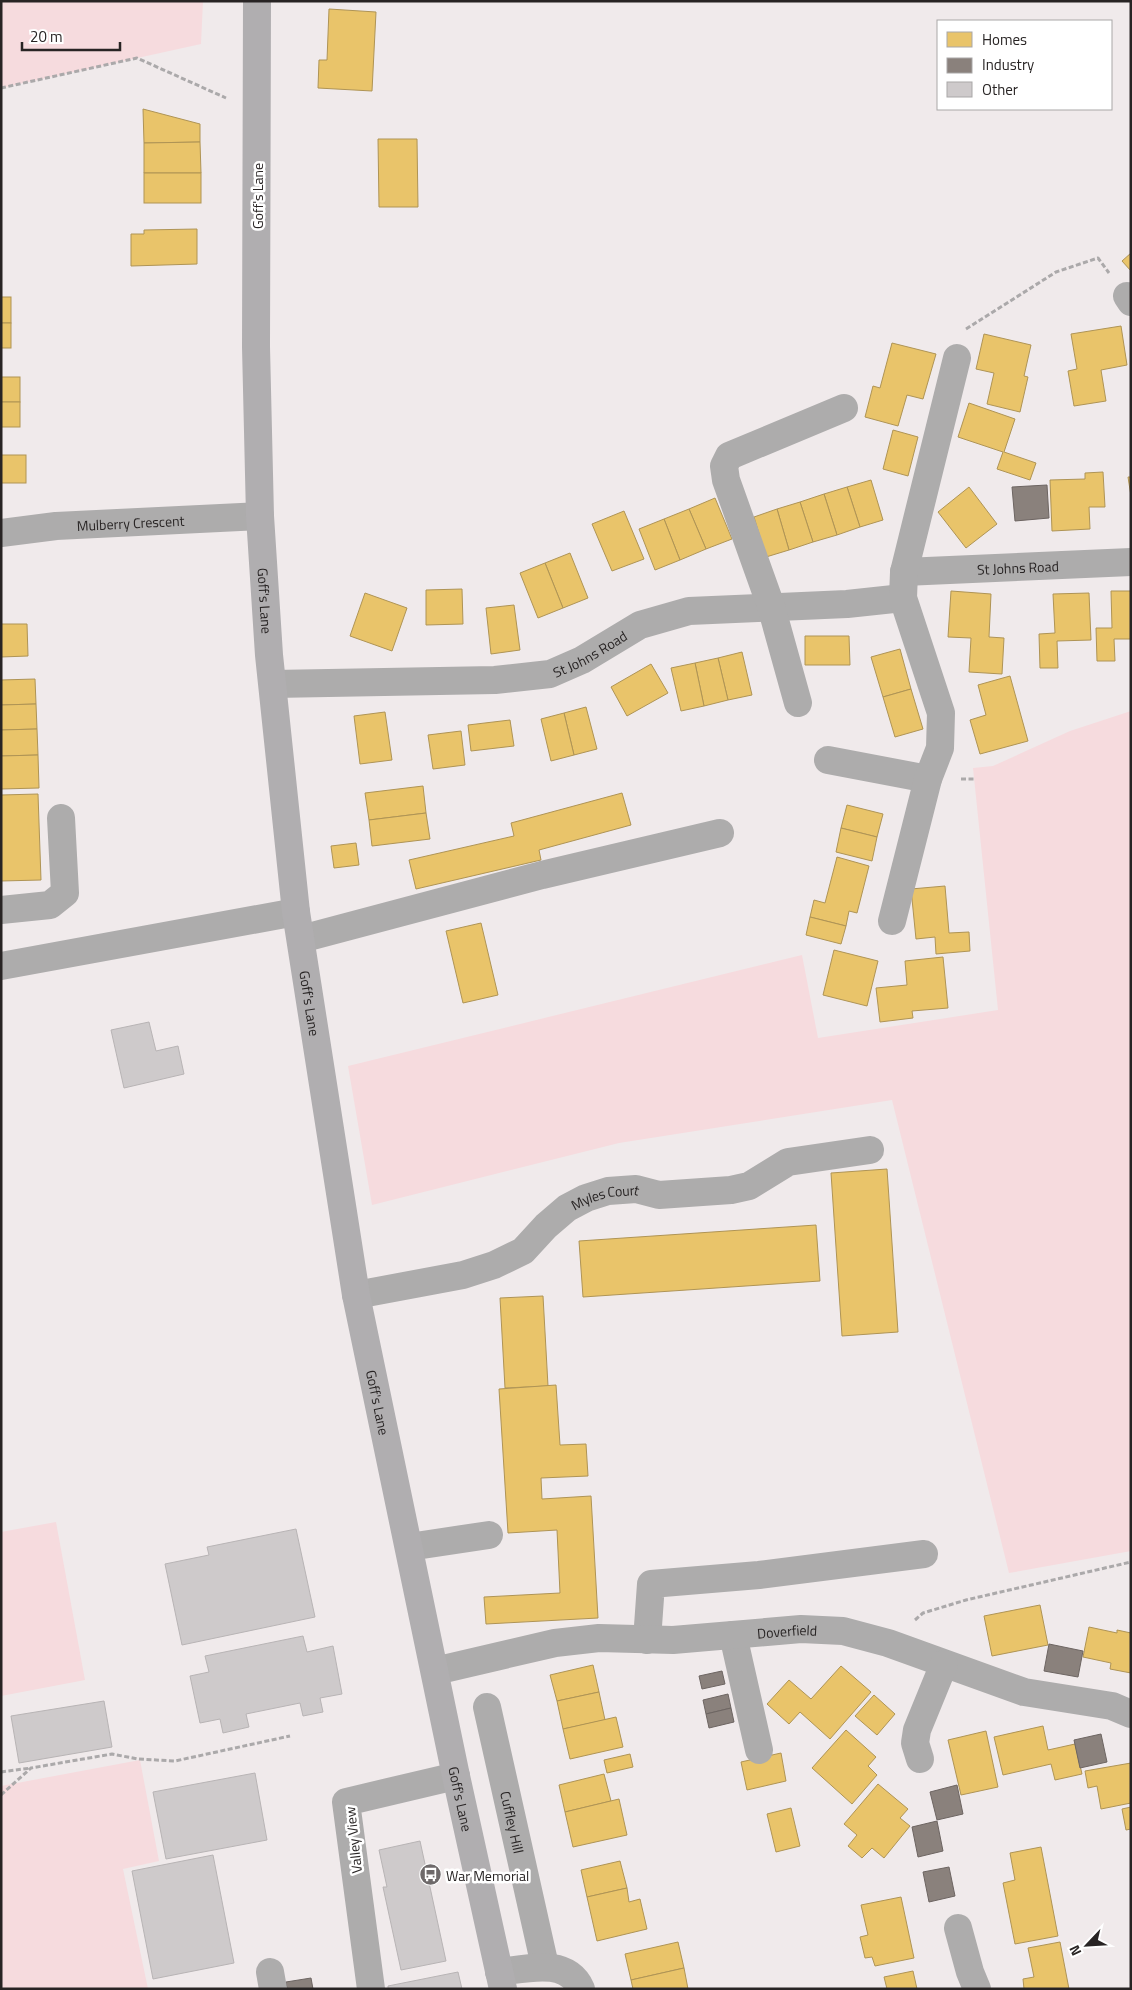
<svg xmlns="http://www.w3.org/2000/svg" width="1132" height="1990" viewBox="0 0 1132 1990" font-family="'Titillium Web',sans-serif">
<rect width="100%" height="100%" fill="#f0eaeb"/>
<g fill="#f6dbde">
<path d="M1 1H203L201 44 1 88Z"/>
<path d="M1131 711V1551L1009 1573 892 1100 619 1143 372 1205 348 1066 802 955 818 1038 998 1010 973 768 993 766 1070 731Z"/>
<path d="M56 1522 85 1680 1 1696V1532Z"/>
<path d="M140 1760 159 1861 123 1869 148 1989H1V1786Z"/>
</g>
<g fill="#e9c46a" stroke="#af9455">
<path d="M329 9 376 12 372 91 318 88 319 60H327Z"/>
<path d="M143 109 200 124V142L144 143Z"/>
<path d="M378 139H417L418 207H379Z"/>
<path d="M200 142 201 173H144V143Z"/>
<rect x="144" y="173" width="57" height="30"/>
<path d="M197 229V264L131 266V234H144V230Z"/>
<path d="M1131 253V271L1122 261Z"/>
<rect x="1" y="297" width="10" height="26"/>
<rect x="1" y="323" width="10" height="25"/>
<path d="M1121 326 1127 365 1101 370 1106 401 1074 406 1068 371 1077 369 1071 334Z"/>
<path d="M984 334 1031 345 1024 376 1028 377 1020 412 987 404 994 373 976 369Z"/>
<path d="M892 343 936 354 923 399 907 395 898 426 865 417 873 386 880 388Z"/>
<rect x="1" y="377" width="19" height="25"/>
<rect x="1" y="402" width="19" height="25"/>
<path d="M969 403 1015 419 1004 452 1036 463 1030 480 997 469 1003 452 958 437Z"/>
<path d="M893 430 918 437 908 476 883 469Z"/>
<rect x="1" y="455" width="25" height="28"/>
<path d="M1103 472 1105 507H1089L1090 529 1052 531 1050 480 1085 479V473Z"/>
<path d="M1128 477H1131V496Z"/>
<path d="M871 480 883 520 860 527 847 487Z"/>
<path d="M847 487 860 527 837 535 824 494Z"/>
<path d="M969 487 997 524 966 548 938 512Z"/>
<path d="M824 494 837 535 813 542 800 502Z"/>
<path d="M715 498 732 539 706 549 689 509Z"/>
<path d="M800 502 813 542 789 550 777 509Z"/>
<path d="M689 509 706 549 680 560 664 519Z"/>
<path d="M777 509 789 550 766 557 754 517Z"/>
<path d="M624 511 644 559 612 571 592 524Z"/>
<path d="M664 519 680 560 655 570 639 529Z"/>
<path d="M570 553 588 598 563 608 545 563Z"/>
<path d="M545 563 563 608 538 618 520 573Z"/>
<path d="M462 589 463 624 426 625V590Z"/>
<path d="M951 591 991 594 989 637 1004 638 1002 674 969 672 971 638 948 637Z"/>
<path d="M1111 591H1131V639H1114L1115 661H1097L1096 628H1112Z"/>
<path d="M365 593 407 608 392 651 350 636Z"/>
<path d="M1089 593 1091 640 1057 641 1058 668H1040L1039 634 1055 633 1053 594Z"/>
<path d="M514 605 520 650 491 654 486 608Z"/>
<path d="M1 624H27L28 656 1 657Z"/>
<path d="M805 636H849L850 665H805Z"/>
<path d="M900 649 911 689 883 697 871 657Z"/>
<path d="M742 652 752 695 728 700 718 658Z"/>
<path d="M718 658 728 700 704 706 695 663Z"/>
<path d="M695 663 704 706 681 711 671 668Z"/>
<path d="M651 664 668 693 627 716 611 687Z"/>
<path d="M1010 676 1028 741 980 754 970 720 986 715 978 685Z"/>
<path d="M35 679 36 704 1 705V680Z"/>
<path d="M911 689 923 729 895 737 883 697Z"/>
<path d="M36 704 37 729 1 730V705Z"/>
<path d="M586 707 597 749 574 755 564 713Z"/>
<path d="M385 712 392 760 360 764 354 716Z"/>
<path d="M564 713 574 755 551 761 541 719Z"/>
<path d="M510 720 514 746 471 751 468 725Z"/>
<path d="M37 729 38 755 1 756V730Z"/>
<path d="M461 731 465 765 433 769 428 735Z"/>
<path d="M38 755 39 788 1 789V756Z"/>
<path d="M423 786 426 813 369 820 365 793Z"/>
<path d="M622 793 631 825 539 850 541 860 416 889 409 860 514 836 511 823Z"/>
<path d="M38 794 41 880 1 881V795Z"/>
<path d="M847 805 883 814 877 837 841 828Z"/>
<path d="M426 813 430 839 372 846 369 820Z"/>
<path d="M841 828 877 837 872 861 836 852Z"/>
<path d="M356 843 359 865 334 868 331 846Z"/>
<path d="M837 857 869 866 857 913 849 911 846 926 810 917 814 900 825 903Z"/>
<path d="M945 886 949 933 969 932 970 951 936 954 935 937 916 939 911 889Z"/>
<path d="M810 917 846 926 841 944 806 935Z"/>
<path d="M481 923 498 995 463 1003 446 931Z"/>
<path d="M834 950 878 961 867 1006 823 995Z"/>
<path d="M943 957 948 1008 912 1011 913 1018 880 1022 876 988 907 985 905 961Z"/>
<path d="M887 1169 898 1332 842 1336 831 1173Z"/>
<path d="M816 1225 820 1281 583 1297 579 1241Z"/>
<path d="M543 1296 548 1386 505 1388 500 1298Z"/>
<path d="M556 1385 560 1445 586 1444 588 1476 541 1478 542 1499 591 1496 598 1618 486 1624 484 1597 560 1593 557 1530 508 1533 499 1389Z"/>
<path d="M1040 1605 1048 1645 992 1656 984 1616Z"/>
<path d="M1089 1627 1117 1633V1630L1131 1633V1673L1110 1669 1111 1663 1083 1657Z"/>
<path d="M593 1665 599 1692 557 1701 550 1675Z"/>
<path d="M841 1666 871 1692 830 1739 800 1712 789 1724 767 1704 789 1680 811 1699Z"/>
<path d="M599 1692 605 1720 563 1729 557 1701Z"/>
<path d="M874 1695 895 1714 877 1735 855 1716Z"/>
<path d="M616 1717 623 1747 570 1759 563 1729Z"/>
<path d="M1043 1726 1048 1750 1075 1744 1082 1774 1055 1780 1051 1764 1003 1775 994 1737Z"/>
<path d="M846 1730 876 1757 868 1766 877 1775 852 1804 812 1768Z"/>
<path d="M986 1731 998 1787 961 1795 948 1740Z"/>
<path d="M781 1753 786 1781 747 1790 741 1762Z"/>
<path d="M630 1754 633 1767 607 1773 604 1760Z"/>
<path d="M1131 1763V1803L1101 1809 1097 1786 1088 1788 1085 1771Z"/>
<path d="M604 1774 611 1801 565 1812 559 1785Z"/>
<path d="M878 1784 908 1809 900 1818 910 1826 884 1858 872 1848 862 1858 848 1846 857 1835 844 1824Z"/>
<path d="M619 1799 627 1835 573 1847 565 1812Z"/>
<path d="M1131 1807V1829L1126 1830 1122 1809Z"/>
<path d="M791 1808 800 1846 776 1852 767 1814Z"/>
<path d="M1041 1847 1058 1936 1015 1944 1003 1883 1015 1880 1010 1853Z"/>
<path d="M620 1861 627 1888 587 1897 581 1870Z"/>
<path d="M627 1888 629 1902 640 1899 647 1929 597 1941 587 1897Z"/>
<path d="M901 1897 914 1958 875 1966 872 1957 865 1958 860 1937 868 1935 861 1905Z"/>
<path d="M678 1942 684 1968 631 1980 625 1954Z"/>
<path d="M1060 1942 1069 1989H1024L1023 1979 1034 1977 1028 1948Z"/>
<path d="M684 1968 688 1989H633L631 1980Z"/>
<path d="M913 1971 917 1989H887L884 1977Z"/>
</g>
<g fill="#8a817c" stroke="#6d6562">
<path d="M1047 485 1049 518 1015 521 1012 487Z"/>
<path d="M1049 1644 1083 1651 1078 1677 1044 1671Z"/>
<path d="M722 1671 725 1684 702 1689 699 1676Z"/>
<path d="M728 1694 731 1708 706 1714 703 1700Z"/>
<path d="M731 1708 734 1722 709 1728 706 1714Z"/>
<path d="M1101 1734 1107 1762 1080 1768 1074 1740Z"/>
<path d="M957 1785 963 1814 937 1820 930 1792Z"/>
<path d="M937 1821 943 1851 918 1857 912 1827Z"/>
<path d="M949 1867 955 1896 929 1902 923 1872Z"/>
<path d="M311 1978 313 1989H287L286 1982Z"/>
</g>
<g fill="#cecacb" stroke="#b8b4b5">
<path d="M149 1022 156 1051 178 1046 184 1074 124 1088 111 1030Z"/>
<path d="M296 1529 315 1617 182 1645 165 1564 209 1555 207 1547Z"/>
<path d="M303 1636 307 1652 333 1646 342 1694 320 1698 323 1712 303 1716 300 1703 246 1714 249 1727 223 1733 220 1719 200 1723 190 1676 209 1672 205 1656Z"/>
<path d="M104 1701 112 1747 19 1763 11 1716Z"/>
<path d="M255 1773 267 1840 166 1859 153 1792Z"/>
<path d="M420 1841 446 1961 401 1970 383 1887H387L379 1850Z"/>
<path d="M213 1855 234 1963 153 1979 132 1871Z"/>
<path d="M458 1972 462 1989H388V1986Z"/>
</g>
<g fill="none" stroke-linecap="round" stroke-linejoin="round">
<g stroke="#aba9aa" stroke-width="3" stroke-dasharray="5 2.5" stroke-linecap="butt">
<path d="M1 88 137 58 226 98"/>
<path d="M966 329 1056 272 1098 258 1109 273"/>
<path d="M961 779H974"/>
<path d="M915 1620 923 1613 966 1600 1131 1562"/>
<path d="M1 1772 31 1768"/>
<path d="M1 1795 31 1768 112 1754 138 1759 175 1761 290 1736"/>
</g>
<g stroke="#adacac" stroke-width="28">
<path d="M1127 296 1131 302"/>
<path id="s1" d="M1 533 56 526 260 516"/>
<path id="s2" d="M904 572 1131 562"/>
<path id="s3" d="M273 684 495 680 550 674 582 660 640 625 689 611 847 604 903 598"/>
<path d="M798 703 771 606 726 480 724 466 729 456 844 408"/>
<path d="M828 760 928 779"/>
<path d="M1 910 50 905 65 893 61 818"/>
<path d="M892 921 928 779 940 748 941 713 903 598 904 572 957 358"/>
<path d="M301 939 542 875 720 833"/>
<path d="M1 966 296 912"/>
<path id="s4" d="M356 1295 463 1275 494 1265 523 1251 546 1226 567 1208 586 1198 608 1191 636 1189 659 1195 731 1190 749 1186 788 1162 870 1150"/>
<path d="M409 1547 489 1535"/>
<path d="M733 1635 759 1750"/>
<path d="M647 1640 651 1584 759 1575 924 1554"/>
<path id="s5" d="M435 1671 555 1643 599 1638 673 1640 801 1629 843 1631 888 1643 1024 1692 1112 1706 1131 1714"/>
<path id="s6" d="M487 1707 545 1966"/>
<path d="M920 1759 915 1743 917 1730 944 1664"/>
<path d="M958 1928 970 1972 977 1989"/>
<path d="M270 1972 273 1989"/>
<path d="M499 1972C526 1969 567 1957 581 1989"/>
<path d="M371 1989 346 1802 456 1776"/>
</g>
<path stroke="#b0aeb0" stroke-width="28" id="s7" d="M257 1 256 347 260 516 269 655 296 912 356 1295 456 1776 503 1989"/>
</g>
<defs>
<symbol id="bus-disc" viewBox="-11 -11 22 22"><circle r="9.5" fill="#6e696a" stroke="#fff"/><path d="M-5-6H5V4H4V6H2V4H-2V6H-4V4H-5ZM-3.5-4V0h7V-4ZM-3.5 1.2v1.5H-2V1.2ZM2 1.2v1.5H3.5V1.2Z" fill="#fff"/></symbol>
</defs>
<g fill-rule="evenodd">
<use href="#bus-disc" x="418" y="1862" width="25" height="25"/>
</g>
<g text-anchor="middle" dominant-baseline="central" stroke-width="5" stroke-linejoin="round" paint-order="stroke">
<g font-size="14" fill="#282424" stroke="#fff">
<text transform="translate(257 196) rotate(-90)">Goff's Lane</text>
<text stroke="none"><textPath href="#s1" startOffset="130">Mulberry Crescent</textPath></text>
<text stroke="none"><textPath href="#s2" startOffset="114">St Johns Road</textPath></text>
<text stroke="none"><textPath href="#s7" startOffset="600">Goff's Lane</textPath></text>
<text stroke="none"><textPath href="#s3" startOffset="322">St Johns Road</textPath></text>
<text stroke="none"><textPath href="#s7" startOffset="1005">Goff's Lane</textPath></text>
<text stroke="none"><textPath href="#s4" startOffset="276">Myles Court</textPath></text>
<text stroke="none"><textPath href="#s7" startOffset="1410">Goff's Lane</textPath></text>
<text stroke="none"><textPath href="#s5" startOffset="356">Doverfield</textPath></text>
<text stroke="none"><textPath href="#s7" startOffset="1815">Goff's Lane</textPath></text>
<text stroke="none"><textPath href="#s6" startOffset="118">Cuffley Hill</textPath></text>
<text transform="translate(353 1840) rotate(-96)">Valley View</text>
</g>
<g font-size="14" fill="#282424" stroke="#fff" text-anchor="start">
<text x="446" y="1875">War Memorial</text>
</g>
</g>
<rect width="1132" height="1990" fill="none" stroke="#282424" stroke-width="5"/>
<rect x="937" y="20" width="175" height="90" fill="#ffffff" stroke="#a9a7a7"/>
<rect x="947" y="32" width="25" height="15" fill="#e9c46a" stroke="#a9a7a7"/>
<text x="982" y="45" font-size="15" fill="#282424">Homes</text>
<rect x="947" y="58" width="25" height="15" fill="#8a817c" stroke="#a9a7a7"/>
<text x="982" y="70" font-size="15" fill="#282424">Industry</text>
<rect x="947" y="82" width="25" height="15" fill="#cecacb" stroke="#a9a7a7"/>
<text x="982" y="95" font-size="15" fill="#282424">Other</text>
<g transform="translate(1087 1945) rotate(245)" stroke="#ffffff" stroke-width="4" paint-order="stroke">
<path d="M0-4L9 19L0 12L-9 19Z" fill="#282424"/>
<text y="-8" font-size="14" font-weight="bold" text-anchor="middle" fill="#282424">N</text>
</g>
<path d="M22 42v8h98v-8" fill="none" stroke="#282424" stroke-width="2.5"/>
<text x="30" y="42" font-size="15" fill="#282424" stroke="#ffffff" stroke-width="4" paint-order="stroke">20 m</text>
</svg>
